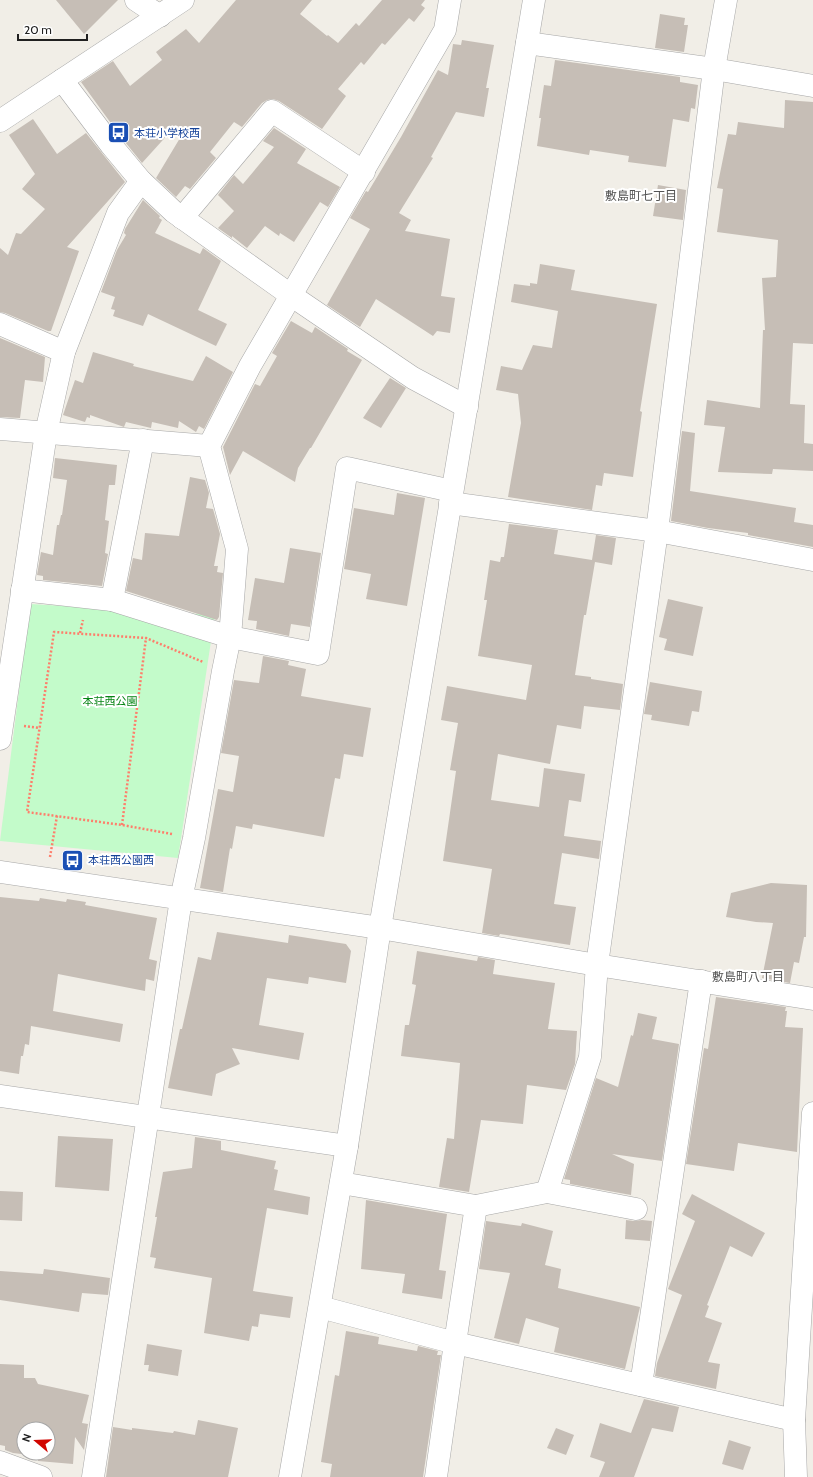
<svg xmlns="http://www.w3.org/2000/svg" width="813" height="1477" viewBox="0 0 813 1477" font-family="Cabin,'Noto Sans JP',sans-serif">
<rect width="100%" height="100%" fill="#f1eee7"/>
<path fill="#c3fbca" d="M30 604 215 615 178 858 0 841Z"/>
<g fill="#c6beb6" fill-rule="evenodd">
<path d="M56 0H118L84 34Z"/>
<path d="M236 0H312L300 14 327 36 328 35 338 43 356 23 359 26 382 0H425L421 5 425 8 414 22 409 18 385 45 382 43 364 65 361 62 338 89 346 96 322 129 279 101 273 99 267 100 262 103 242 127 234 122 210 152 216 158 190 189 185 186 176 197 156 178 180 138 171 131 142 163 121 137 81 82 113 61 130 86 162 60 156 52 186 29 199 43Z"/>
<path d="M660 14 685 18 684 25H688L684 52 655 48Z"/>
<path d="M462 40 494 45 486 88H489L484 117 456 112 431 157 433 158 399 213 411 220 405 231 450 239 441 296 455 298 450 333 437 331 433 336 376 299 360 327 327 305 370 229 350 218 366 191 368 192 401 137 438 70 448 75 453 44 461 45Z"/>
<path d="M555 60 680 77V82L698 85 695 109 691 108 689 122 673 119 666 167 628 162 629 156 590 150 589 155 537 146 541 118H539L544 85 551 86Z"/>
<path d="M785 100 813 102V344L793 343 790 404 805 405 804 443 813 444V471L773 469 772 474 718 472 725 427 704 425 707 400 760 408 763 330H765L762 278 776 277 778 240 717 232 723 189 717 188 728 134 736 135 738 122 784 128Z"/>
<path d="M33 119 57 154 86 133 125 182 67 247 79 251 51 331H48L5 313 0 312V248L8 255 16 233 21 234 45 209 22 189 35 174 9 135Z"/>
<path d="M274 128 306 149 297 163 340 187 328 207 320 202 294 242 280 233 279 236 265 226 247 248 232 236V238L218 228 234 211 218 195 234 175 243 184 274 147 263 141Z"/>
<path d="M658 185 686 190 683 220 653 216Z"/>
<path d="M143 200 160 216 159 218 162 220 155 233 200 254 203 248 221 261 198 310 227 324 216 346 148 314 143 326 113 316 115 310 111 309 115 297 101 292 117 250 126 235 124 233 125 229Z"/>
<path d="M540 264 575 270 571 290 657 304 640 411 642 412 633 477 604 473 602 486 596 485 592 510 508 497 521 423 518 394 496 390 501 366 522 370 533 345 552 348 558 311 511 302 514 284 530 286V283L537 284Z"/>
<path d="M291 321 312 333 315 327 348 349 347 351 362 360 311 448H310L298 468 295 482 243 451 230 475 223 447 255 384 260 386 277 356 272 353Z"/>
<path d="M0 338 45 357 43 382 25 380 20 418 0 417Z"/>
<path d="M93 352 134 364 133 366 193 381 206 356 233 372 204 429 199 426 196 432 179 421 178 428 152 422 151 428 126 422 124 427 90 415V418L87 417 85 422 63 415 75 380 83 383Z"/>
<path d="M390 378 406 388 381 428 363 418Z"/>
<path d="M682 431 695 433 690 491 796 508 794 522 813 525V547L748 535V533L708 528 671 521Z"/>
<path d="M55 458 117 465 115 485H109L105 520 109 521 105 553 108 554 102 586 43 580V576L37 575 41 552 53 555 57 525H59L61 515H62L67 480 53 478Z"/>
<path d="M190 477 205 480 209 493 206 508 213 509 220 534 214 566H218L217 572 223 573 219 617 217 620 126 591 133 558 142 560 145 533 179 536Z"/>
<path d="M397 493 425 498 407 606 366 599 371 574 344 569 354 508 394 515Z"/>
<path d="M509 524 558 530 554 554 592 560 596 535 616 538 612 565 595 562 586 615H584L575 675 591 677V679L623 684 620 710 584 706 581 729 557 725 550 764 498 754 491 800 539 807 544 768 585 774 581 802 569 800 564 836 601 841 599 859 562 853 554 904 576 907 570 945 500 934 499 936 482 933 492 869 443 861 456 771 450 770 458 723 441 720 447 686 526 700 532 665 478 656 487 600H484L490 560 500 562 501 557H504Z"/>
<path d="M290 548 321 553 310 627 291 624 289 636 256 629 257 621 248 620 255 578 284 583Z"/>
<path d="M668 599 703 607 693 656 664 650 667 639 659 637Z"/>
<path d="M263 656 289 661 288 665 306 669 301 696 371 708 363 757 344 754 340 779 335 778 324 837 253 824 252 829 236 826 232 849 230 848 223 892 200 888 218 789 233 792 239 756 221 753 234 680 259 683Z"/>
<path d="M650 682 702 691 699 712 692 711 689 726 651 720 652 715 644 714Z"/>
<path d="M771 883 807 885 806 937H804L799 963 794 962 790 983 762 978 773 923 756 922 726 917 731 893Z"/>
<path d="M0 897 39 901 40 898 66 902 67 899 86 902 85 905 157 918 149 959 157 961 154 981 146 979 145 991 58 974 53 1011 123 1024 120 1042 31 1026 29 1045 25 1044 23 1056H21L19 1074 0 1071Z"/>
<path d="M217 932 288 943 289 935 346 944 351 951 346 983 309 977 308 984 267 978 259 1025 304 1033 299 1060 232 1048 240 1064 216 1074 212 1096 168 1088 180 1029H182L198 957 211 960Z"/>
<path d="M417 951 477 961 478 957 495 960 493 974 555 983 548 1029 577 1031 575 1064 566 1090 527 1085 523 1124 481 1120 469 1192 439 1187 447 1138 454 1139 460 1063 401 1056 405 1025H409L416 985 412 984Z"/>
<path d="M716 997 786 1007 785 1011H787L785 1027 803 1028 797 1152 738 1143 734 1171 686 1164 704 1048 708 1049Z"/>
<path d="M638 1013 657 1017 652 1039 679 1044 662 1161 612 1154 634 1164 631 1195 570 1184V1180L564 1179 596 1078 618 1087 631 1035 633 1036Z"/>
<path d="M58 1136 113 1139 109 1191 55 1187Z"/>
<path d="M195 1137 221 1141V1150L276 1161 274 1169 278 1170 274 1190 310 1197 308 1215 267 1208 253 1291 293 1297 290 1318 260 1314 258 1327 252 1326 249 1341 204 1333 212 1278 154 1268 156 1258 150 1257 157 1217H155L163 1172 192 1168Z"/>
<path d="M0 1191 23 1192 22 1221 0 1220Z"/>
<path d="M692 1194 765 1233 752 1257 730 1246 707 1305 709 1306 705 1317 722 1323 708 1362 720 1364 716 1389 655 1376 657 1363 682 1295 668 1289 695 1221 682 1214Z"/>
<path d="M366 1200 447 1214 439 1270 446 1271 442 1299 402 1293 405 1274 361 1269Z"/>
<path d="M626 1220 634 1221 642 1220 652 1221 650 1241 625 1239Z"/>
<path d="M486 1221 521 1226 522 1223 553 1231 545 1265 561 1269 558 1288 640 1307 625 1369 554 1352 559 1328 526 1318 519 1344 494 1338 510 1273 479 1269Z"/>
<path d="M44 1269 110 1278 108 1295 82 1293 79 1312 0 1300V1271L43 1274Z"/>
<path d="M346 1331 379 1337 378 1344 417 1351 418 1346 438 1351 437 1355H441L423 1477H330L332 1464 321 1462 335 1375 339 1376Z"/>
<path d="M147 1344 182 1350 178 1376 148 1371 149 1365H144Z"/>
<path d="M0 1364 24 1365V1378H35L38 1384 89 1395 82 1423 88 1424 84 1450 75 1437 73 1464 38 1461V1456L13 1453 5 1450V1446L0 1445ZM24 1429H48V1453H24Z"/>
<path d="M644 1399 679 1407 673 1432 652 1428 634 1477H599L605 1462 590 1457 600 1423 631 1433Z"/>
<path d="M198 1420 238 1428 228 1477H106L113 1427 132 1430V1428L173 1433 174 1431 195 1435Z"/>
<path d="M556 1428 574 1435 566 1455 547 1448Z"/>
<path d="M729 1440 751 1447 743 1470 722 1464Z"/>
</g>
<g fill="none" stroke-linecap="round" stroke-linejoin="round">
<defs>
<g id="minor">
<path d="M136 0 160 16"/>
<path d="M527 43 714 69 813 86"/>
<path d="M62 80 111 145 141 181 174 212 292 296 413 378 467 407"/>
<path d="M0 121 183 0"/>
<path d="M182 218 272 111 364 172"/>
<path d="M0 324 64 352"/>
<path d="M0 429 209 446"/>
<path d="M450 503 657 531 813 560"/>
<path d="M22 590 112 600 230 637 318 654 347 468 452 491"/>
<path d="M112 600 143 440"/>
<path d="M0 739 46 433 64 352 118 213 141 181"/>
<path d="M0 872 380 928 597 965 813 999"/>
<path d="M0 1096 347 1146"/>
<path d="M341 1183 476 1206 455 1343 436 1477"/>
<path d="M547 1192 590 1057 597 965 657 531 714 69 726 0"/>
<path d="M476 1206 547 1192 636 1209"/>
<path d="M320 1307 455 1343 794 1420 813 1113"/>
<path d="M641 1385 701 981"/>
<path d="M794 1420 796 1477"/>
<path d="M0 1462 41 1477"/>
<path d="M93 1477 181 899 194 838 223 671 230 637 237 549 209 446 250 366 445 30 450 0"/>
<path d="M290 1477 347 1146 380 928 534 0"/>
</g>
</defs>
<use href="#minor" stroke="#a7a7a7" stroke-width="23"/>
<g stroke="#fe7e6b" stroke-width="2.5" stroke-dasharray="2 2" stroke-linecap="butt">
<path d="M80 633 83 620"/>
<path d="M24 726 40 728"/>
<path d="M122 825 146 638"/>
<path d="M172 834 122 825 27 812 54 632 146 638 203 662"/>
<path d="M50 857 57 816"/>
</g>
<use href="#minor" stroke="#fff" stroke-width="22"/>
</g>
<defs>
<symbol id="bus-square" viewBox="-11 -11 22 22"><rect x="-9" y="-9" width="18" height="18" rx="4" fill="#1a4fb4" stroke="#fff"/><path d="M-5-6H5V4H4V6H2V4H-2V6H-4V4H-5ZM-3.5-4V0h7V-4ZM-3.5 1.2v1.5H-2V1.2ZM2 1.2v1.5H3.5V1.2Z" fill="#fff"/></symbol>
</defs>
<g fill-rule="evenodd">
<use href="#bus-square" x="106" y="120" width="25" height="25"/>
<use href="#bus-square" x="60" y="848" width="25" height="25"/>
</g>
<g text-anchor="middle" dominant-baseline="central" stroke-width="4" stroke-linejoin="round" paint-order="stroke">
<g font-size="11" fill="#164399" stroke="#fff" text-anchor="start">
<text x="134" y="133">本荘小学校西</text>
<text x="88" y="860">本荘西公園西</text>
</g>
<g font-size="11" fill="#088516" stroke="#fff">
<text x="110" y="701">本荘西公園</text>
</g>
<g font-size="12" fill="#535353" stroke="#fff">
<text x="641" y="195">敷島町七丁目</text>
<text x="748" y="976">敷島町八丁目</text>
</g>
</g>
<g transform="translate(36 1441) rotate(289)"><circle r="19" fill="#ffffff" stroke="#a6a6a6"/>
<path d="M0-3L7 15L0 10L-7 15Z" fill="#d10600"/>
<text y="-6" font-size="11" font-weight="bold" text-anchor="middle" fill="#202020">N</text>
</g>
<path d="M18 34v6h69v-6" fill="none" stroke="#202020" stroke-width="2"/>
<text x="24" y="34" font-size="12" fill="#202020" stroke="#ffffff" stroke-width="3" paint-order="stroke">20 m</text>
</svg>
